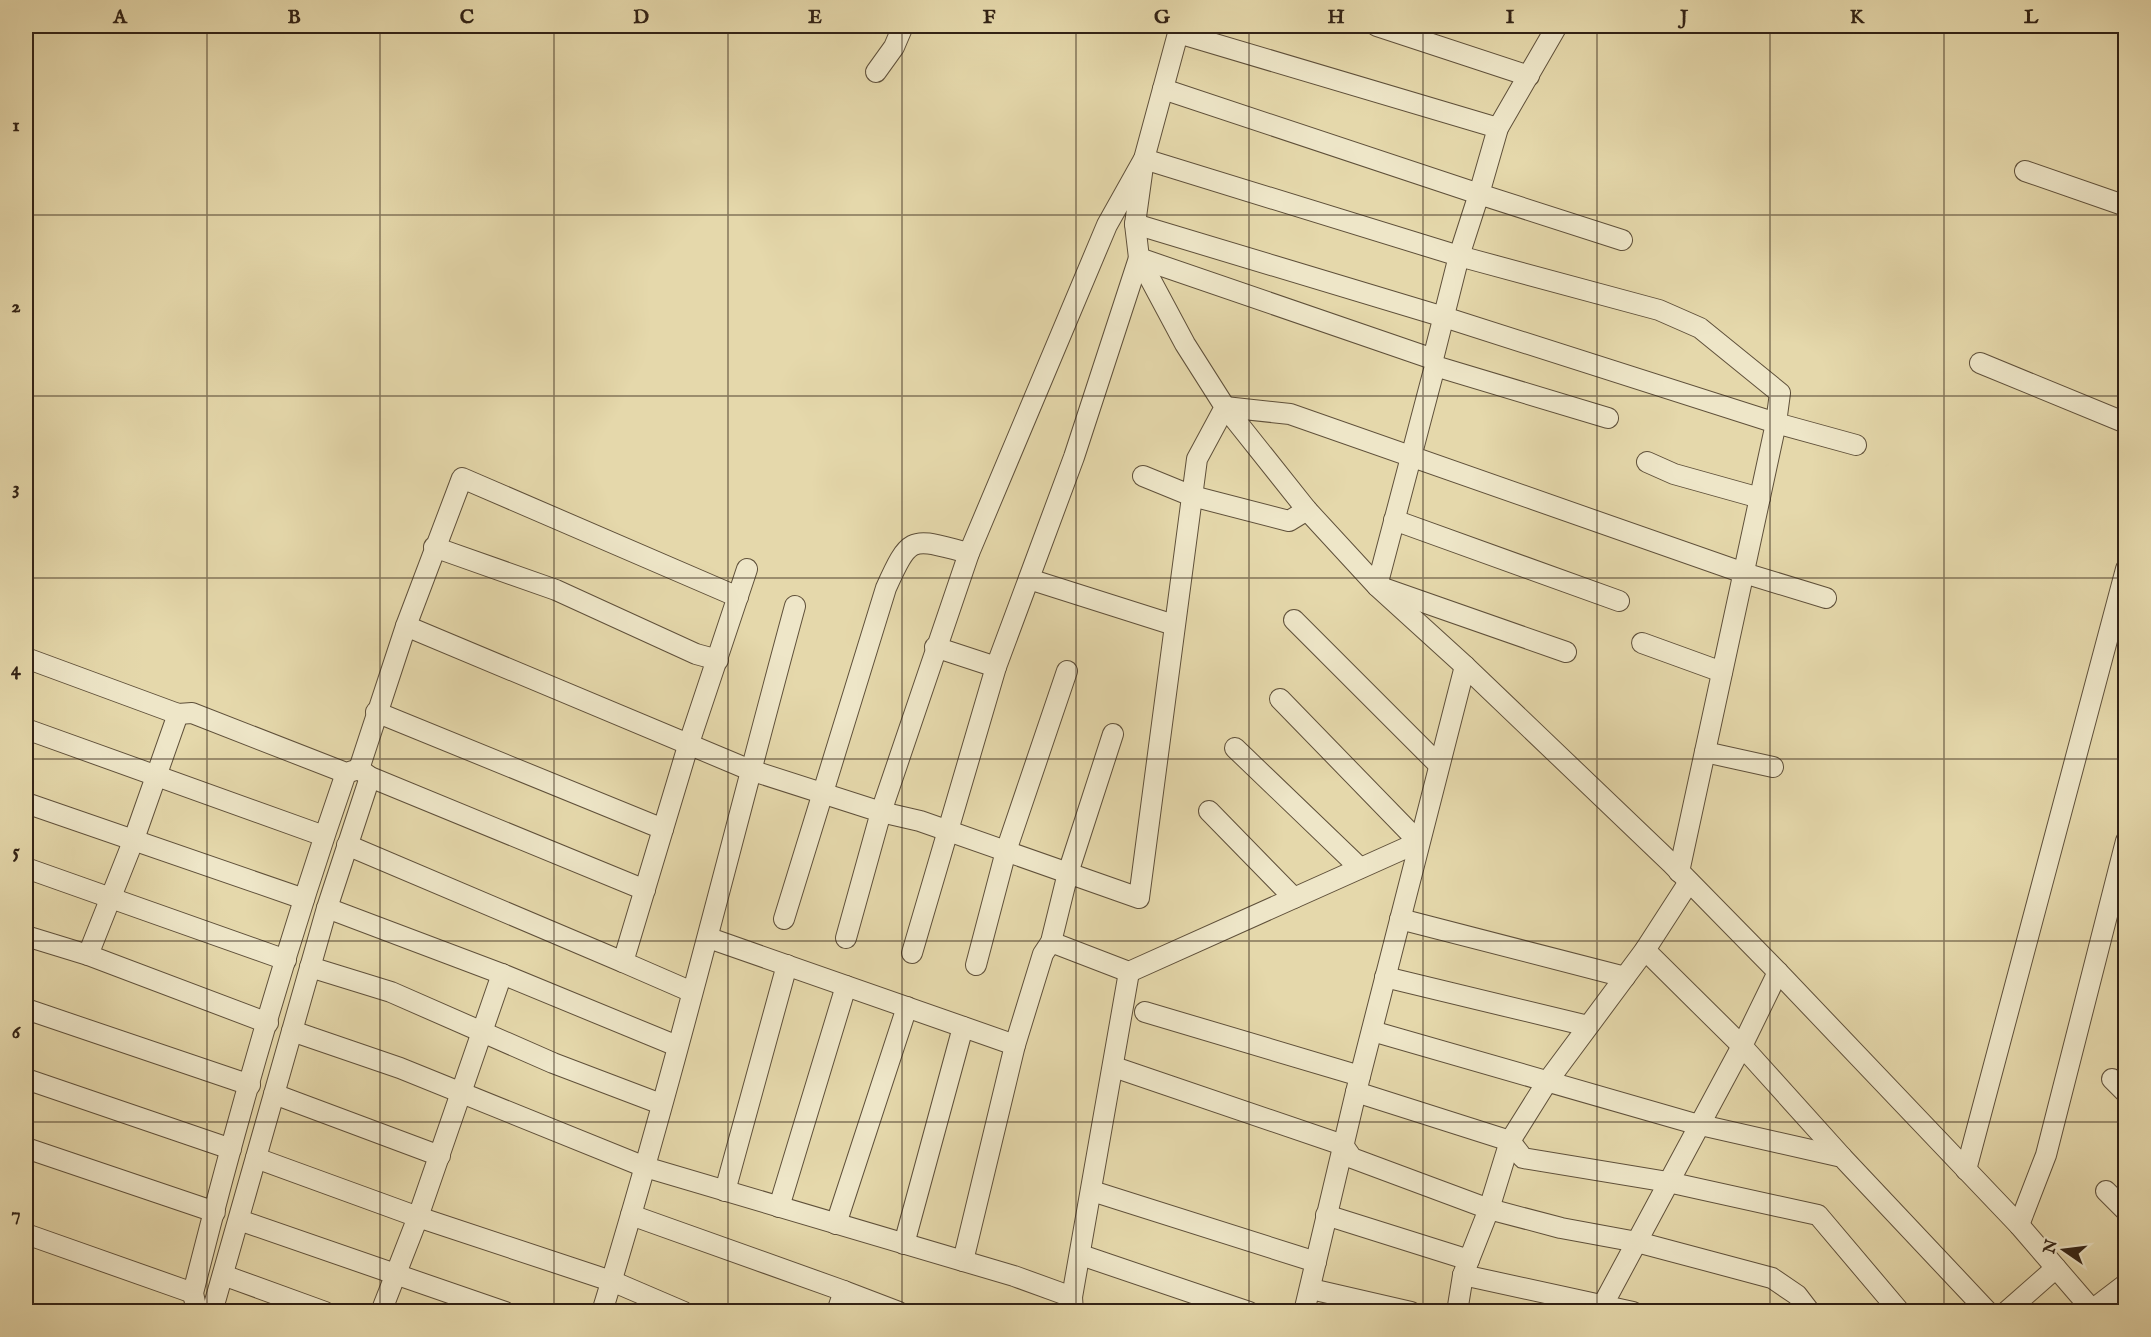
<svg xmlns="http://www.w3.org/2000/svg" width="2151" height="1337" viewBox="0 0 2151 1337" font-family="'IM FELL English',serif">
<rect width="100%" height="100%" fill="#e5d8ab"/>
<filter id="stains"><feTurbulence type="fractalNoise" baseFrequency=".00333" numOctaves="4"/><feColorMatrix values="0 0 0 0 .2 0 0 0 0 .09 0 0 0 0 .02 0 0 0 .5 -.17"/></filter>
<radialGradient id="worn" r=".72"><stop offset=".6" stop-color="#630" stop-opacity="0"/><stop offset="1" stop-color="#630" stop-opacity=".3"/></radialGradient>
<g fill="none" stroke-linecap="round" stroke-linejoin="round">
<defs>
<g id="street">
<path d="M1377 26 1529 76"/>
<path d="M1178 33 1498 128"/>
<path d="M876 72 894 47 903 26"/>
<path d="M1163 89 1479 194 1498 128 1557 26"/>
<path d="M1144 159 1107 225 969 553 881 812 920 821 1139 898 1197 459 1225 407 1185 344 1139 258 1135 224 1144 159 1180 26"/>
<path d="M1144 159 1459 256 1659 310 1700 328 1780 393 1776 423 1856 445"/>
<path d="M2025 171 2126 206"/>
<path d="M1135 224 1444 317 1776 423 1679 872"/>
<path d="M1980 363 2126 423"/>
<path d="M1435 366 1608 418"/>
<path d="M1647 462 1674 474 1760 498"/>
<path d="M1143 476 1192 496 1289 521 1307 510"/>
<path d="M1394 520 1619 601"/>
<path d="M434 547 556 590 696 654 718 660"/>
<path d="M1029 579 1174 625"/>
<path d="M1377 586 1435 366 1433 359 1459 256 1479 194 1622 240"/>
<path d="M1383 588 1566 652"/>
<path d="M1294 620 1438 764"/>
<path d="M406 626 750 770 881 812 846 938"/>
<path d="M1642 643 1722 672"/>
<path d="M935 647 996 667 1074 457 1139 258 1433 359"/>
<path d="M26 658 178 714 192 713 346 773 359 769 370 777 645 890"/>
<path d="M1465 666 1377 586 1307 510 1225 407 1290 414 1744 573 1826 598"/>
<path d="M376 712 663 829"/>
<path d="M26 729 324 836"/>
<path d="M1235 748 1360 868"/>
<path d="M1705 752 1773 767"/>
<path d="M359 769 406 626 462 478 738 597"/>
<path d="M26 803 304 899"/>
<path d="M1209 811 1294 898"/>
<path d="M347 845 623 962"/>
<path d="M26 868 286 960"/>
<path d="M327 908 502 974 677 1046"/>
<path d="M784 919 886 588C911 532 912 539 969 553"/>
<path d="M1400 919 1625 977"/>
<path d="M26 936 88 955 268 1023"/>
<path d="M709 938 1015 1045"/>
<path d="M1051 942 1129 972 1419 842 1280 699"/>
<path d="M1645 950 1742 1046 1842 1157"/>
<path d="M912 953 996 667"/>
<path d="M88 955 134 839 178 714"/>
<path d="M976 965 1006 851 1067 671"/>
<path d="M310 967 391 992 553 1063 661 1104"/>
<path d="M1385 977 1588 1026"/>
<path d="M692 992 623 962 688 746 747 569"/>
<path d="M26 1009 250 1085"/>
<path d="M1145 1012 1360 1076"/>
<path d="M292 1031 400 1068 645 1167 1014 1276 1072 1297 1073 1312"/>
<path d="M1372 1031 1692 1123 1842 1157 1988 1312"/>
<path d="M1114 1067 1343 1145 1352 1158 1489 1209 1561 1228 1637 1242 1772 1278 1797 1295 1810 1312"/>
<path d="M26 1079 231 1149"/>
<path d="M2112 1079 2126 1093"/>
<path d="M1356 1092 1510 1141 1523 1158 1668 1182 1818 1215 1900 1312"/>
<path d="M274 1094 440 1156"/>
<path d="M26 1148 215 1212"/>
<path d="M256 1158 418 1217 614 1282 684 1312"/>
<path d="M1966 1170 2126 569"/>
<path d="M725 1191 787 965"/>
<path d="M1092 1191 1316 1262"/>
<path d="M2106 1191 2126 1211"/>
<path d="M779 1207 846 986"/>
<path d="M631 1215 844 1291 837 1312"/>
<path d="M1326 1215 1469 1260"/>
<path d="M239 1220 505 1312"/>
<path d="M836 1224 907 1007"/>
<path d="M2019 1225 2046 1155 2126 841"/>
<path d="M26 1234 193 1293"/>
<path d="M904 1244 963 1027"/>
<path d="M1081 1255 1249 1312"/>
<path d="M963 1261 1015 1045 1043 954 1051 942 1068 873 1113 734"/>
<path d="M223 1275 325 1312"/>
<path d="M1463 1275 1633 1312"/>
<path d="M1311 1289 1411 1312"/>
<path d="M844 1291 899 1312"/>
<path d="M1072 1297 1129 972"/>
<path d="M2092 1310 2126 1284"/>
<path d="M197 1312 193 1293C237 1118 287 943 346 773"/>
<path d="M212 1312 327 908 370 777"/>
<path d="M381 1312 418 1217 502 974"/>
<path d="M602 1312C674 1078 731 841 795 606"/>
<path d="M1304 1312 1356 1092 1465 666 1671 863 1778 972 2019 1225 2094 1312"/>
<path d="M1457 1312 1463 1275 1489 1209 1510 1141 1547 1082 1645 950 1689 882"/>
<path d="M1599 1312 1742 1046 1778 972"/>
<path d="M2006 1312 2056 1268"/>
</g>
</defs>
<use href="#street" stroke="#5f503a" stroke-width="22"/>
<use href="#street" stroke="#eee6c8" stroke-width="20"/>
</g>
<path fill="none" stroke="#322215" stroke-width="1.5" stroke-opacity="0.55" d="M207 26V1312M380 26V1312M554 26V1312M728 26V1312M902 26V1312M1076 26V1312M1249 26V1312M1423 26V1312M1597 26V1312M1770 26V1312M1944 26V1312M26 215H2126M26 396H2126M26 578H2126M26 759H2126M26 941H2126M26 1122H2126"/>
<rect width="2151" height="1337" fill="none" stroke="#e5d8ab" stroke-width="66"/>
<g transform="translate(2064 1250) rotate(284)" stroke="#eee6c8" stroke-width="4.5" paint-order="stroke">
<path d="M0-4.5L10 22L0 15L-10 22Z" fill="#322215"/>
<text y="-9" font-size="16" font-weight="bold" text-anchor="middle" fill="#322215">N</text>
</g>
<rect x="33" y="33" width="2085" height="1271" fill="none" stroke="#322215" stroke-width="2"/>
<g font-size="20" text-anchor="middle" font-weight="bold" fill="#322215">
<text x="120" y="23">A</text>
<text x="294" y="23">B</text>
<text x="467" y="23">C</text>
<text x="641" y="23">D</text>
<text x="815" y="23">E</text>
<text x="989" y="23">F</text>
<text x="1162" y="23">G</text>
<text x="1336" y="23">H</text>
<text x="1510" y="23">I</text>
<text x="1684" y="23">J</text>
<text x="1857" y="23">K</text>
<text x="2031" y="23">L</text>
<text x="16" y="131">1</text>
<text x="16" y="312">2</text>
<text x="16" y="494">3</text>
<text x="16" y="675">4</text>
<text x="16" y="857">5</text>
<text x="16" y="1038">6</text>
<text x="16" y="1220">7</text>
</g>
<rect width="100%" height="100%" filter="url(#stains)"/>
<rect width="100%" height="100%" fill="url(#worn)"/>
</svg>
